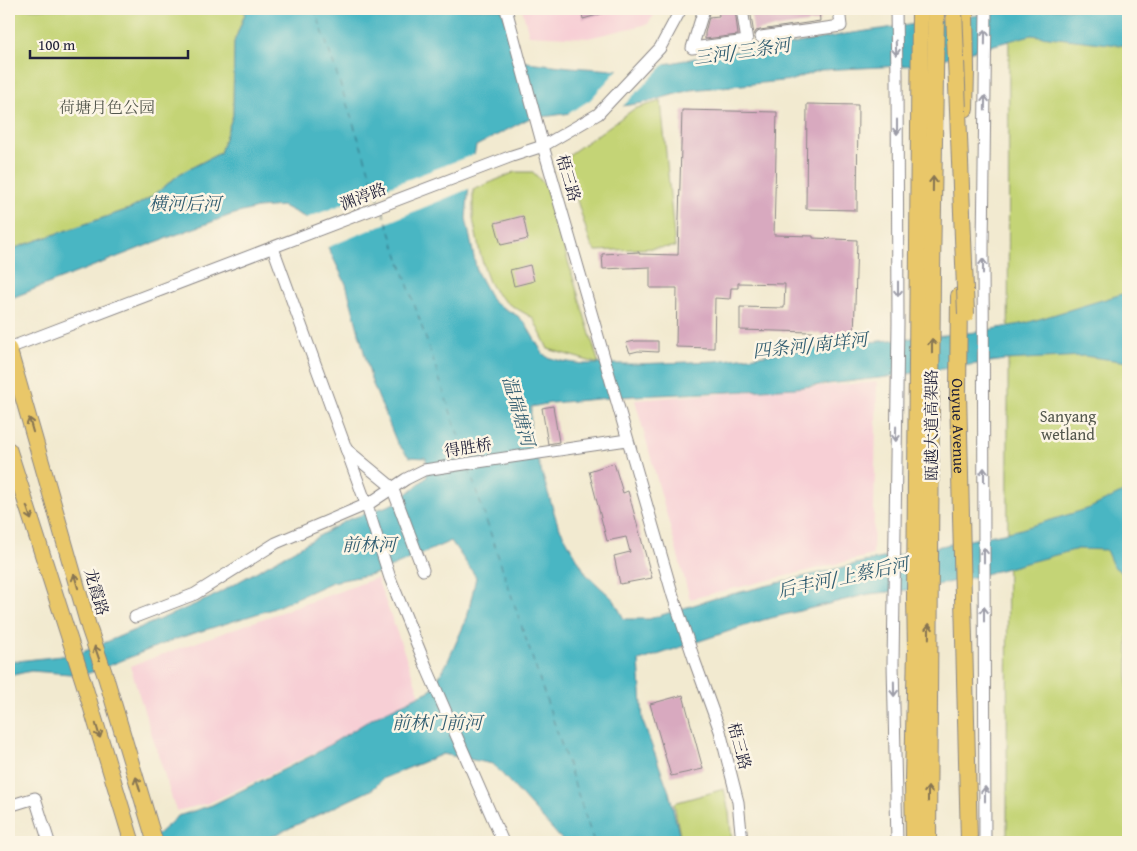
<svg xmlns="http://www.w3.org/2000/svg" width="1137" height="851" viewBox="0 0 1137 851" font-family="'Gentium Book Plus','Noto Serif SC',serif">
<rect width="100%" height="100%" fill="#fcf5e5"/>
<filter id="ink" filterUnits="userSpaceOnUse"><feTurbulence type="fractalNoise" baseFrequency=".02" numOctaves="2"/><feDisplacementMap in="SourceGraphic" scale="10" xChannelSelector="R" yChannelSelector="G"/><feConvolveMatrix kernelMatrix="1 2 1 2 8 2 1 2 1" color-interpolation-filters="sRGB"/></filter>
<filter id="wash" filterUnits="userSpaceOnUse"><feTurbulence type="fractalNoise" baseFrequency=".0096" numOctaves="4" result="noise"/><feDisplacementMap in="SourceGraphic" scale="20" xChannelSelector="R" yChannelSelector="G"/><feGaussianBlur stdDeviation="1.12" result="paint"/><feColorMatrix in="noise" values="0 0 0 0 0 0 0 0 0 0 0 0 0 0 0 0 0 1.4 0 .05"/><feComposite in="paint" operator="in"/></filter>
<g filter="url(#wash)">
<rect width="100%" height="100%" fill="#f2ead0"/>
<g fill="#f7cfd5">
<path d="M522 9H658L648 24 588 38 529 35Z"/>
<path d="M877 382 873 555 690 599 635 400Z"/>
<path d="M377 578 422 701 209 803 176 811 130 666Z"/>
</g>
<g fill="#c4d476" stroke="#737b58">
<path d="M9 9H243L245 14 234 42 233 115 220 153 181 173 154 195 132 208 9 250Z"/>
<path d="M1009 9H1128V842H1007Z"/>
<path d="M661 101 675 247 596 251 591 245 565 162 570 154 634 109Z"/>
<path d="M515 172H533L545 185 599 364 548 349 533 318 507 303 495 292 489 282 485 271 480 253 473 219V190Z"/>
<path d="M724 789 729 813 732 842H681L674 803Z"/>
</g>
<path fill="#48b6c3" stroke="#356c7f" d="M243 9H502L518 61 570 67 614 70 671 63 719 53 766 49 846 34 1020 9H1128V46L1031 35 920 65 821 70 792 80 691 90 643 103 528 119 476 146 470 174 466 218 477 272 493 302 518 316 525 323 542 352 547 357 561 361 583 364H636L716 361 869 342 977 332 1026 323 1122 294 1128 289V362L1084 356 1004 360 887 377 795 388 729 392 632 396 551 403 531 407 530 435 558 525 586 574 614 600 624 619H649L716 598 864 562 1018 530 1090 508 1121 493 1128 485V578L1113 566 1106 550 1078 549 974 577 919 589 869 594 763 620 639 661 643 722 669 792 681 842H564L493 764 443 754 384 778 373 789 260 842H149L178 816 212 805 313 755 378 715 431 690 447 663 467 618 476 577 451 541 378 573 332 582 272 609 173 640 98 670 83 675 31 671 9 676V662L78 654 210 598 347 520 396 503 427 477 426 458 409 457 397 443 372 382 346 284 316 223 283 206 257 208 231 215 153 243 9 299V250L132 208 154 195 181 173 220 153 233 115 234 42 245 14Z"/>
<g fill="#f2ead0">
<path d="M668 61 621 108 566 115 590 100 621 66Z"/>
<path d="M477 153 473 174 471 188 326 248 315 225 304 219Z"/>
</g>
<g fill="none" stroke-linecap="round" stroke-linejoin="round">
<g stroke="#315d71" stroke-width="1" stroke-dasharray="6 5" stroke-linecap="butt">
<path d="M315 9 379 200"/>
<path d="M383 211 466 458"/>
<path d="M469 469 594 842"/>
</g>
</g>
<g id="blocks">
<g fill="#d8a9bf">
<path d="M581 9H611V11L583 19Z"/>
<path d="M718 9H735L738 35 705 39V33L709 17 719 16Z"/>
<path d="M750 9H819L820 21 760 30 756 31 754 35Z"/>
<path d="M807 104 858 105 857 210 806 209Z"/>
<path d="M682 110 777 112 774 235 813 236V238L857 240 854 336 825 335 811 332 740 330V307L784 308 785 284 738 283V288H731L730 299 715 298 714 348 676 347 677 288H650V267L603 269 602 254 639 252V254L678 255Z"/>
<path d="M523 216 528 239 501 245 495 223Z"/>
<path d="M530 265 534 281 514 286 510 270Z"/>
<path d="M635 341H658V352L638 351 630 353 626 343Z"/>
<path d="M553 406 559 442 548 444 542 408Z"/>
<path d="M614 463 623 493 628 491 652 578 620 584 614 556 630 552 626 537 607 541 589 471Z"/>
<path d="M683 695 703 769 671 776 650 704Z"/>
</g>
</g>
</g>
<g filter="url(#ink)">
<use href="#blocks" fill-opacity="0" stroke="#8a8686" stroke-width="1"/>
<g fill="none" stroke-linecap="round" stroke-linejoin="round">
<defs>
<g id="minor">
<path d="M506 9 543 146 673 596 695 662 720 731 738 802 742 842"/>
<path d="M704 9 692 48 747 41 742 9"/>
<path d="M896 9 897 78 898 323 893 664 897 842"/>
<path d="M761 37 841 26 839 9"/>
<path d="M273 248 368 509 390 578 428 671 503 842"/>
<path d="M9 348 512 156 543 146 598 114 660 48 681 9"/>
<path d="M346 449 392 487 423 570"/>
<path d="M135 617 195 594 276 543 370 503 406 479 424 470 627 440"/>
<path d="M9 806 35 798 49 842"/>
<path d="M985 842 983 247 986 9"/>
</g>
<g id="major">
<path d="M9 349 89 628 106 678 155 842"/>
<path d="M9 450 84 684 132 842"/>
</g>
<g id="highway">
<path d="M965 109 966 70 965 9"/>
<path id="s1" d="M959 296 958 393 969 842"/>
<path d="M914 842 913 780 916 648 915 599 920 9"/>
<path d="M928 842 932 274 936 9"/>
</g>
</defs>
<use href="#minor" stroke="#8a8686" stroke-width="13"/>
<use href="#major" stroke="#8a8686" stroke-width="17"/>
<use href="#highway" stroke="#8a8686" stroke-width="18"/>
<use href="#minor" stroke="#fff" stroke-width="11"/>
<use href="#major" stroke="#e9c769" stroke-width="15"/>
<use href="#highway" stroke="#e9c769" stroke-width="16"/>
<defs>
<path id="highway-bridge" d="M954 9 966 314"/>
</defs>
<use href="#highway-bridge" stroke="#8a8686" stroke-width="18" stroke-linecap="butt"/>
<use href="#highway-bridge" stroke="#e9c769" stroke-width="16"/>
</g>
<defs><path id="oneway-shaft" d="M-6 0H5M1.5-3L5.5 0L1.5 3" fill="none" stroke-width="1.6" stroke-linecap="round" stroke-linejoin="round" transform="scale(1.25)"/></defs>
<g stroke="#9c9ca7">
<use href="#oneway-shaft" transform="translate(985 37) rotate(-89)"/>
<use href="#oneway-shaft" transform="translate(896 48) rotate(88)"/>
<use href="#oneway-shaft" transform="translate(985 103) rotate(-89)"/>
<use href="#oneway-shaft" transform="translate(897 127) rotate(90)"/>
<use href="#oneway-shaft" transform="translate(983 266) rotate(-90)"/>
<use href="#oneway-shaft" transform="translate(898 289) rotate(90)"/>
<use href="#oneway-shaft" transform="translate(896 434) rotate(91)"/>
<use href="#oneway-shaft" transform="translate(984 475) rotate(-90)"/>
<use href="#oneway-shaft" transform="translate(984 555) rotate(-90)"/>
<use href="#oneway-shaft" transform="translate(984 614) rotate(-90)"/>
<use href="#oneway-shaft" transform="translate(894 689) rotate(89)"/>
<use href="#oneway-shaft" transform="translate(985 794) rotate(-90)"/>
</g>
<g stroke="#867452">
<use href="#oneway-shaft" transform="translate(933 184) rotate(-89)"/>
<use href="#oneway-shaft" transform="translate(932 346) rotate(-90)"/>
<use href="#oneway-shaft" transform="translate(31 425) rotate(-106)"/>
<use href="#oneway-shaft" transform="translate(29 513) rotate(72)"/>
<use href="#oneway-shaft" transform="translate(76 581) rotate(-106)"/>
<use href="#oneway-shaft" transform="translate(929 631) rotate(-89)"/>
<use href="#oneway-shaft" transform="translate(97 653) rotate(-109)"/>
<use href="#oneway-shaft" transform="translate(98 731) rotate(73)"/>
<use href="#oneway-shaft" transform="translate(138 784) rotate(-107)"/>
<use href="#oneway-shaft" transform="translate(928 794) rotate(-90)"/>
</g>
</g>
<g text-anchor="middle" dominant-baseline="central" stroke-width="5" stroke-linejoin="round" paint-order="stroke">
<g font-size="16" fill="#53574d" stroke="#fcf5e5">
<text x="107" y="107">荷塘月色公园</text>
<text x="1068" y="416">Sanyang<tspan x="1068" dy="18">wetland</tspan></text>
</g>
<g font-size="16" fill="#22223b" stroke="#fcf5e5">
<text transform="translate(569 178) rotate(74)">梧三路</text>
<text transform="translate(363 196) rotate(-21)">渊渟路</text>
<text transform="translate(931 425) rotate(-90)">瓯越大道高架路</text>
<text stroke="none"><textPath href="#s1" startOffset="130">Ouyue Avenue</textPath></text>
<text transform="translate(468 447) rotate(-9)">得胜桥</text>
<text transform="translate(97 592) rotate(74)">龙霞路</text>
<text transform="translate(740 746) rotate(75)">梧三路</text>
</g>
<g font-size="18" font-style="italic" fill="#315d71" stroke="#fcf5e5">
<text transform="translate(742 51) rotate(-8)">三河/三条河</text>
<text x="185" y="203">横河后河</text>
<text transform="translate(810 345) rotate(-6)">四条河/南垟河</text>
<text transform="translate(519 411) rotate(74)">温瑞塘河</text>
<text x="369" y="544">前林河</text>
<text transform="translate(843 577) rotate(-12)">后丰河/上蔡后河</text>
<text x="437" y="722">前林门前河</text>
</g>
</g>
<rect width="1137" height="851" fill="none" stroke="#fcf5e5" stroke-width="30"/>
<path d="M30 50v8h158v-8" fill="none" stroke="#22223b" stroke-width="2.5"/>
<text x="38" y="50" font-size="15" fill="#22223b" stroke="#fcf5e5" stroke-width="4" paint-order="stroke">100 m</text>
</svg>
